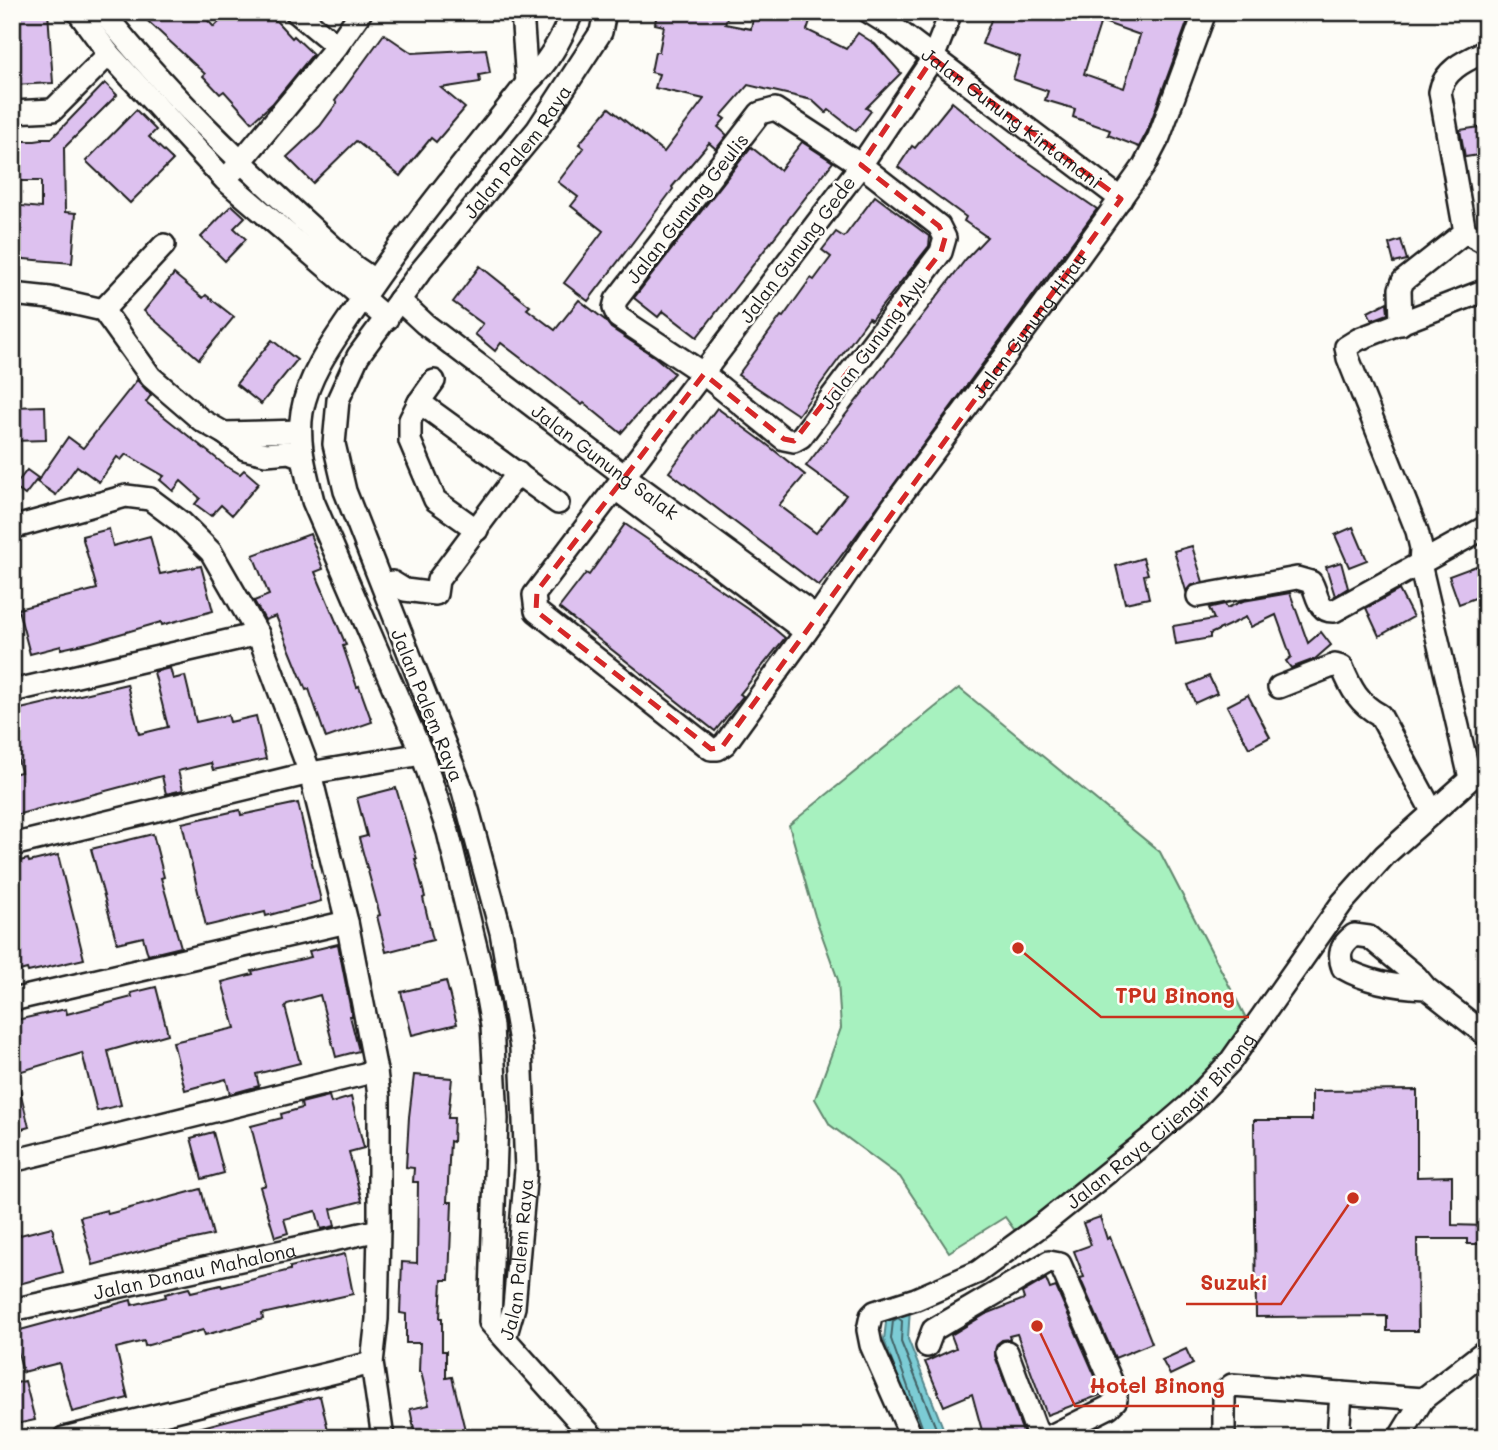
<svg xmlns="http://www.w3.org/2000/svg" width="1498" height="1450" viewBox="0 0 1498 1450" font-family="Mali,sans-serif">
<rect width="100%" height="100%" fill="#fdfcf7"/>
<filter id="ink" filterUnits="userSpaceOnUse"><feTurbulence type="fractalNoise" baseFrequency=".0143" numOctaves="2"/><feDisplacementMap in="SourceGraphic" scale="14" xChannelSelector="R" yChannelSelector="G"/><feConvolveMatrix kernelMatrix="1 2 1 2 8 2 1 2 1" color-interpolation-filters="sRGB"/></filter>
<g filter="url(#ink)">
<path fill="#a7f1bf" stroke="#62866e" stroke-width="2" d="M959 688 1160 852 1249 1024 1207 1078 1016 1232 1005 1217 949 1252 900 1177 830 1125 815 1099 841 1028 838 980 815 916 789 825Z"/>
<path fill="#7bccd5" stroke="#55868b" stroke-width="2" d="M910 1308 908 1339 947 1438H920L884 1340 887 1314Z"/>
<g fill="none" stroke-linecap="round" stroke-linejoin="round">
<path stroke="#426266" stroke-width="2" d="M926 1438 891 1339 893 1321 898 1318 902 1321 901 1342 940 1438"/>
</g>
<g fill="#ddc1ef" stroke="#1c1c1c" stroke-width="2">
<path d="M12 12H48L53 83 12 85Z"/>
<path d="M138 12H200L214 27 229 12H268L292 38 294 36 313 54 273 103 252 122 224 91 220 94 203 76 205 74Z"/>
<path d="M657 12H729L725 24 751 29 754 12H793L811 18 807 30 846 49 858 33 875 44 901 73 866 108 871 111 856 131 829 110 826 113 812 100 748 85 721 116 725 119 718 127 727 135 716 149 709 143 672 187 673 189 649 221 588 301 564 283 603 231 571 206 578 197 558 182 584 148 579 144 609 108 664 152 704 99 655 88 659 74 651 72 655 52H659L664 26 655 24Z"/>
<path d="M994 12H1064L1100 24 1084 74 1124 88 1140 35 1103 22 1107 12H1191L1147 132 1139 147 1108 135 1110 130 1073 117 1075 109 1045 100 1048 91 1013 79 1020 57 982 44Z"/>
<path d="M384 34 412 53 486 49 490 73 479 75 480 82 441 88 465 108 436 142 431 138 400 176 356 141 313 183 287 157 320 126 337 103 335 101Z"/>
<path d="M105 83 117 95 64 148 65 212 76 213 72 263 12 258V205L41 208V181H12V141H35L42 140V138H52Z"/>
<path d="M952 102 1012 151 1097 209 819 586 669 472 717 408 765 443 805 475 779 505 816 533 846 495 806 466 966 259 987 237 964 221 966 217 898 167 912 146 915 148Z"/>
<path d="M136 110 156 130 149 137 173 160 130 203 86 161Z"/>
<path d="M1486 126V154L1465 157 1460 130Z"/>
<path d="M802 142 833 162 697 337 663 311 658 317 634 298 751 147 780 170Z"/>
<path d="M875 196 930 237 929 246 871 320 869 318 798 415 738 375 781 316 783 317 811 278 814 280 831 257 822 250 836 232 844 237Z"/>
<path d="M232 205 245 217 234 228 246 239 225 261 201 237Z"/>
<path d="M1401 240 1407 260 1394 263 1389 244Z"/>
<path d="M480 266 530 306 527 309 555 330 579 300 605 320 611 328 655 357 674 373 621 433 584 403 582 405 501 343 495 351 475 334 483 324 453 302Z"/>
<path d="M174 274 203 298 206 295 234 317 199 359 144 311Z"/>
<path d="M1387 302 1388 314 1372 320 1368 312Z"/>
<path d="M272 340 297 360 261 404 236 384Z"/>
<path d="M137 380 151 395 146 402 226 466 240 474 244 470 259 483 232 515 221 505 211 516 195 504 200 498 181 481 173 491 160 480 164 476 126 454 121 460 117 457 99 482 77 466 56 495 37 482 68 437 83 448Z"/>
<path d="M45 406 46 440 12 441V407Z"/>
<path d="M27 470 38 478 25 495 14 487Z"/>
<path d="M625 524 759 616 785 638 740 694 743 696 715 731 559 608 586 573 589 575Z"/>
<path d="M1353 527 1367 560 1349 567 1335 535Z"/>
<path d="M109 529 113 546 150 536 160 574 201 566 213 611 162 625 161 622 92 642 61 649V646L30 654 18 609 97 589 82 536Z"/>
<path d="M310 534 323 569 315 572 346 645 343 646 357 687 359 686 372 722 326 738 309 689 306 690 276 616 265 620 254 601 269 595 253 555Z"/>
<path d="M1192 546 1203 582 1190 586 1186 591 1174 551Z"/>
<path d="M1143 558 1148 574 1144 575 1149 598 1125 603 1116 566Z"/>
<path d="M1341 562 1348 588 1335 596 1326 567Z"/>
<path d="M1476 566 1486 594 1459 604 1449 576Z"/>
<path d="M1399 590 1413 617 1379 636 1366 608Z"/>
<path d="M1290 593 1308 643 1321 632 1331 645 1315 659 1291 668 1286 661 1291 657 1276 615 1251 627 1246 617 1210 634V638L1176 644 1173 626 1214 619 1209 608 1212 607 1225 604 1227 608 1243 601Z"/>
<path d="M170 668 173 679 185 676 196 722 228 715 230 722 256 716 266 759 213 770 211 763 178 771 183 790 166 794 162 776 12 816V774L21 772 12 735V711L127 684 139 734 168 727 154 672Z"/>
<path d="M1209 676 1217 693 1195 703 1188 685Z"/>
<path d="M1248 695 1270 737 1249 748 1227 706Z"/>
<path d="M396 788 417 859H415L425 897 423 898 433 940 386 952 377 916 380 915 359 838 367 836 357 798Z"/>
<path d="M298 803 321 901 266 916 265 912 206 926 182 823 240 810 241 815Z"/>
<path d="M153 834 164 877 161 878 181 947 148 955 143 937 117 943 91 849Z"/>
<path d="M58 855 84 959 28 972 27 969 12 973V863L28 859 29 862Z"/>
<path d="M338 944 352 1016H350L359 1051 336 1057 320 995 287 1004 285 1007 300 1063 256 1074 259 1086 230 1094 226 1079 185 1090 173 1042 235 1028 222 982 253 974 252 971 311 957 309 951Z"/>
<path d="M446 981 457 1024 412 1035 401 992Z"/>
<path d="M156 987 168 1034 108 1051 121 1105 97 1111 82 1053 12 1074V1021L66 1009 67 1014 132 997 131 993Z"/>
<path d="M414 1075 452 1078 448 1118H454L453 1142 450 1141 447 1202H452L449 1280H442L440 1318H442V1351H446V1378L452 1377 467 1438H416L410 1409 429 1405 421 1372H419L420 1343H406V1314L400 1313 402 1262 417 1263 418 1182H413L414 1168 406 1167 409 1117Z"/>
<path d="M17 1079 29 1127 12 1132V1080Z"/>
<path d="M1417 1090V1177L1452 1176V1225L1486 1226V1244H1467V1239H1417L1418 1331H1387V1316L1256 1317 1254 1120H1312V1091Z"/>
<path d="M329 1096 331 1103 351 1097 364 1148 349 1152 362 1201 331 1209 335 1226 321 1229 316 1211 284 1219 288 1233 275 1237 260 1187 266 1185 251 1126 282 1118 281 1114 302 1108 301 1103Z"/>
<path d="M213 1132 224 1173 202 1179 191 1138Z"/>
<path d="M201 1189 213 1235 154 1248 93 1265 80 1217 107 1210 108 1214Z"/>
<path d="M1100 1217 1107 1239 1110 1237 1152 1343 1115 1358 1080 1278 1084 1277 1074 1251 1091 1245 1083 1223Z"/>
<path d="M52 1227 63 1272 12 1286V1237Z"/>
<path d="M345 1254 353 1294 262 1314 263 1319 205 1335 203 1330 145 1346 144 1341 116 1348 128 1398 72 1412 59 1363 23 1372 13 1332 131 1300 132 1305 166 1297 165 1294 189 1288 191 1292 221 1285 222 1287 290 1270V1267Z"/>
<path d="M1046 1279 1050 1289 1056 1287 1103 1394 1047 1415 1017 1334 1009 1336 1010 1339 1002 1340 997 1344 995 1356 1025 1438H984L972 1394 944 1406 925 1362 956 1348 951 1335 986 1314 1024 1299 1022 1293Z"/>
<path d="M1186 1349 1193 1364 1170 1375 1162 1360Z"/>
<path d="M25 1381 35 1420 12 1425V1384Z"/>
<path d="M320 1396 330 1438H179V1433Z"/>
</g>
<g fill="none" stroke-linecap="round" stroke-linejoin="round">
<defs>
<g id="minor">
<path d="M78 12 109 54 225 180 387 319"/>
<path d="M103 12C177 106 267 187 355 267L374 280"/>
<path d="M296 12 337 46"/>
<path d="M522 12 527 83"/>
<path d="M572 12C562 39 548 63 527 83 469 157 408 230 356 308 335 339 308 375 302 412 297 443 306 472 313 501L422 754 448 832 483 976 492 1026 497 1119 490 1322 594 1438"/>
<path id="s1" d="M869 12 893 27 1121 199"/>
<path id="s2" d="M951 12 933 58 861 165 534 595 536 611 711 749H718L725 744 817 617 893 506 1062 280 1144 166 1159 137 1205 12"/>
<path d="M775 109 861 165 939 226 945 238 941 252 801 437 794 441 784 439 704 374 618 317 614 308 616 300 760 113Z"/>
<path d="M12 112 53 110 109 54"/>
<path d="M233 171 337 46 361 12"/>
<path d="M1465 232 1486 243"/>
<path d="M12 294 50 298 103 310 151 377 201 420 224 433 245 449 266 454 289 452 302 457"/>
<path id="s3" d="M399 300 425 324 626 477 817 617"/>
<path d="M103 310 164 245"/>
<path d="M1401 324 1400 289 1403 281 1465 232 1440 92C1444 69 1467 60 1486 51"/>
<path d="M434 381 419 402 410 420V441L435 500 477 530"/>
<path d="M419 402 558 503"/>
<path d="M224 433 300 431"/>
<path d="M616 489 806 632"/>
<path d="M12 528 126 496 150 499 182 523 211 552 258 634 310 773 347 922 376 1071 379 1097V1230L377 1319 372 1363 383 1438"/>
<path d="M392 582 405 590 436 594 438 580 518 473"/>
<path d="M1198 596 1297 578 1311 582C1318 594 1317 612 1334 611L1486 527"/>
<path d="M1279 687 1335 665 1342 667C1351 689 1359 704 1380 715L1432 811"/>
<path d="M12 691 258 634"/>
<path d="M1470 778 1420 564 1421 548 1417 531 1348 358 1346 347 1359 339 1486 290"/>
<path d="M12 845 310 773 422 754"/>
<path d="M1426 988C1398 987 1367 982 1343 968 1337 953 1342 944 1354 935L1369 937 1416 976 1426 988 1486 1035"/>
<path d="M12 1000 347 922"/>
<path d="M12 1161 376 1071"/>
<path id="s4" d="M12 1310 379 1230"/>
<path id="s5" d="M505 1338 514 1307 526 1170 521 1048 501 932 463 791 345 491 334 444 338 400 358 356 420 272 537 130 601 32 605 12"/>
<path d="M927 1346 933 1330 1049 1262 1060 1264 1116 1392V1400L1109 1407 1049 1437 1042 1436 1036 1430 1007 1352"/>
<path d="M64 1438 372 1363"/>
<path id="s6" d="M912 1438 871 1345 868 1330 871 1316 875 1312 916 1299 978 1272 1042 1225 1153 1136 1189 1105 1230 1062 1342 903 1385 855 1486 765"/>
<path d="M1224 1438V1392L1232 1385 1423 1399"/>
<path d="M1338 1438 1341 1393"/>
<path d="M1399 1438 1423 1399 1486 1350"/>
</g>
</defs>
<use href="#minor" stroke="#1c1c1c" stroke-width="26"/>
<use href="#minor" stroke="#fdfcf7" stroke-width="21"/>
</g>
</g>
<path fill="none" stroke="#d62828" stroke-width="5" stroke-dasharray="14 9" stroke-linejoin="round" d="M933 58 1121 199 722 747 711 749 536 611 537 591 704 374 784 439 794 441 941 252 945 238 939 226 861 165Z"/>
<g text-anchor="middle" dominant-baseline="central" stroke-width="5" stroke-linejoin="round" paint-order="stroke">
<g font-size="19" fill="#1c1c1c" stroke="#fdfcf7">
<text stroke="none"><textPath href="#s1" startOffset="178">Jalan Gunung Kintamani</textPath></text>
<text stroke="none"><textPath href="#s5" startOffset="1278">Jalan Palem Raya</textPath></text>
<text transform="translate(687 208) rotate(-52)">Jalan Gunung Geulis</text>
<text transform="translate(797 249) rotate(-53)">Jalan Gunung Gede</text>
<text stroke="none"><textPath href="#s2" startOffset="1491">Jalan Gunung Hijau</textPath></text>
<text transform="translate(873 342) rotate(-53)">Jalan Gunung Ayu</text>
<text stroke="none"><textPath href="#s3" startOffset="262">Jalan Gunung Salak</textPath></text>
<text transform="translate(428 705) rotate(68)">Jalan Palem Raya</text>
<text stroke="none"><textPath href="#s6" startOffset="485">Jalan Raya Cijengir Binong</textPath></text>
<text stroke="none"><textPath href="#s5" startOffset="80">Jalan Palem Raya</textPath></text>
<text stroke="none"><textPath href="#s4" startOffset="187">Jalan Danau Mahalona</textPath></text>
</g>
</g>
<path fill="none" stroke="#c8321e" stroke-width="2.5" d="M1018 948L1101 1017H1249M1353 1198L1281 1304H1186M1037 1326L1075 1406H1239"/>
<g fill="#c8321e" stroke="#fdfcf7" stroke-width="2.5">
<circle cx="1018" cy="948" r="7"/>
<circle cx="1353" cy="1198" r="7"/>
<circle cx="1037" cy="1326" r="7"/>
</g>
<g font-size="21" text-anchor="middle" font-weight="bold" fill="#c8321e" stroke="#fdfcf7" stroke-width="5" stroke-linejoin="round" paint-order="stroke">
<text x="1175" y="1003">TPU Binong</text>
<text x="1234" y="1290">Suzuki</text>
<text x="1157" y="1393">Hotel Binong</text>
</g>
<rect width="1498" height="1450" fill="none" stroke="#fdfcf7" stroke-width="42"/>
<rect x="21" y="21" width="1456" height="1408" fill="none" stroke="#1c1c1c" stroke-width="2.5" filter="url(#ink)"/>
</svg>
